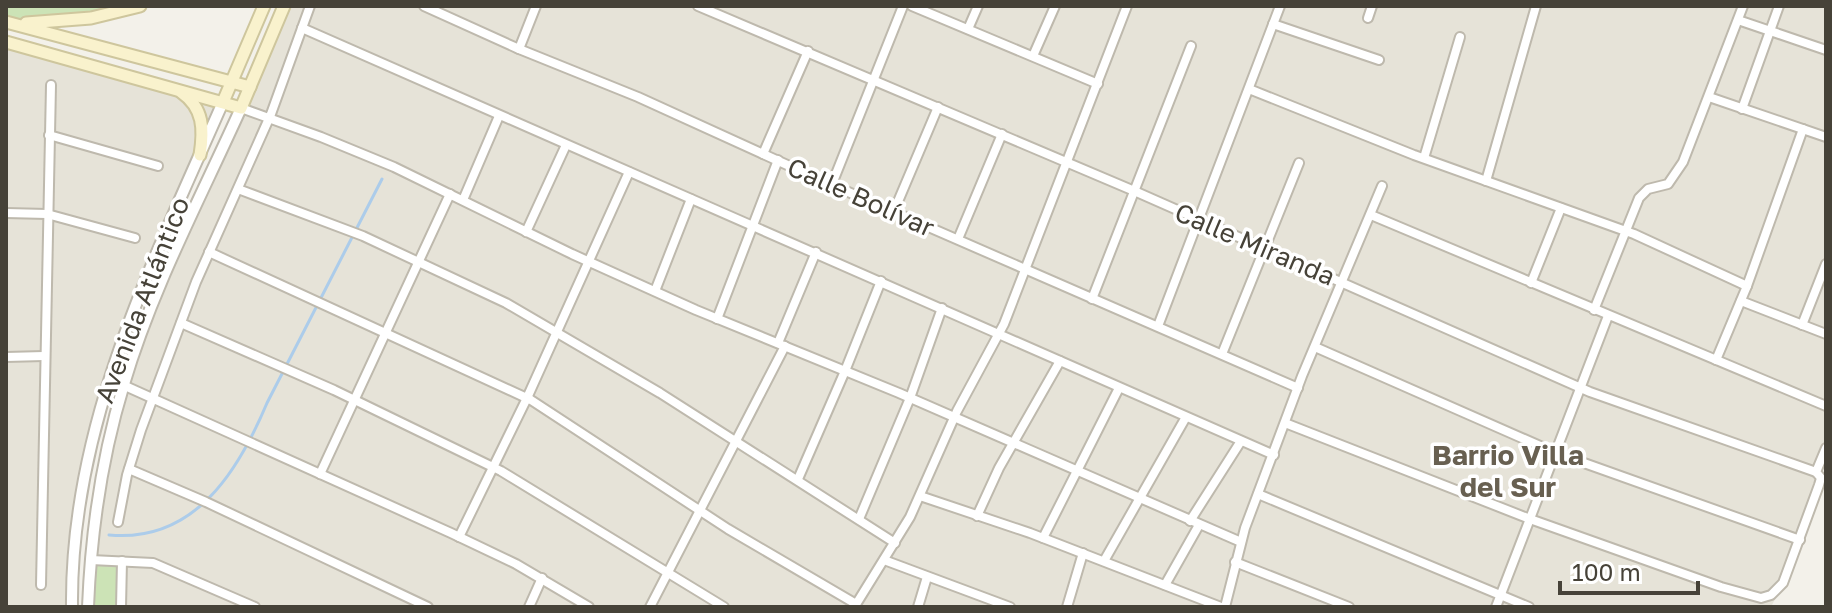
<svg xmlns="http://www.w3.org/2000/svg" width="1832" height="613" viewBox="0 0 1832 613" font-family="'Golos Text',sans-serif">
<rect width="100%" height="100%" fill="#f3f1ea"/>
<g fill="#e6e3d8">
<path d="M284 6H1826V448L1783 583 1771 607H88L93 543 131 362Z"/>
<path d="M6 42 223 102 131 314 89 456 72 607H6Z"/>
</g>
<g fill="#cce3b6">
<path d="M6 6H140L112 14 6 22Z"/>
<path d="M91 560 122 561 121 607H88Z"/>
</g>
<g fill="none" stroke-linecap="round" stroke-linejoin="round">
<path stroke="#acccea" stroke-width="3" d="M109 535C194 543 238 472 267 403L382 179"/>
<defs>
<g id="minor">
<path d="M424 6 519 49 638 97 807 174 1298 388"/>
<path d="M698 6 1132 190 1590 392 1816 472"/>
<path d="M912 6 1098 84"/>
<path d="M1368 18 1372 6"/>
<path d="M1738 20 1826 50"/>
<path d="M1273 24 1379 60"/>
<path d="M302 28 1274 455"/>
<path d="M968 29 978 6"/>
<path d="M519 49 536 6"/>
<path d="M1033 56 1055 6"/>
<path d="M1249 89 1414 155 1634 234 1747 286"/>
<path d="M1709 97 1826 137"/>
<path d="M241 108 321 137 394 167 572 254 696 310 899 393 1241 542"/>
<path d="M1742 109 1779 6"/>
<path d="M49 135 158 166"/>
<path d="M763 154 808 51"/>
<path d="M1424 158 1460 37"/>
<path d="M1486 181 1536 6"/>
<path d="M832 184 903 6"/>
<path d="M238 189 363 236 506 303 660 393 895 543"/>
<path d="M463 200 499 116"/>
<path d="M894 211 938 107"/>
<path d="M6 213 47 214 135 238"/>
<path d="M1371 215 1826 406"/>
<path d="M526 232 566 145"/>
<path d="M958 239 1002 134"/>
<path d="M209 252 531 400 728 529 856 604"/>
<path d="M1531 283 1561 208"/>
<path d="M655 291 691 199"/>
<path d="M1092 299 1191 46"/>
<path d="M1741 301 1826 334"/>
<path d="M1594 310 1639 198 1648 189 1668 184 1683 162 1743 6"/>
<path d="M717 319 778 160"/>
<path d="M181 323 334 390 501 471 724 607"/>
<path d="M1802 325 1826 264"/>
<path d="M1158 326 1280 6"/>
<path d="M778 343 816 252"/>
<path d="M1315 347 1556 453 1800 540"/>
<path d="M1222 354 1299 163"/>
<path d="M6 357 44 356"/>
<path d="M1716 360 1747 286 1803 129"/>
<path d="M123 385 451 533 516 564 589 607"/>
<path d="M1285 423 1530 519 1721 587 1761 598 1771 595 1783 583 1819 485 1821 478 1816 472 1826 448"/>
<path d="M129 469 206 502 428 607"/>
<path d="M320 474 450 194"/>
<path d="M798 479 845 371 881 281"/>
<path d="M1258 494 1529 607"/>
<path d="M920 496 1030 533 1221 607"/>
<path d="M977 516 999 468 1060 361"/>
<path d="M859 519 910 398 942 308"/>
<path d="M1190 521 1241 441"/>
<path d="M118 522 127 475 141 430 196 282 271 114 310 6"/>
<path d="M459 537 527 398 629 172"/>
<path d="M1043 538 1119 388"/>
<path d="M91 560 153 563 255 607"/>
<path d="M884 560 1010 607"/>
<path d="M1104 561 1186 417"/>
<path d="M1235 562 1349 607"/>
<path d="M41 585 51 85"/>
<path d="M1165 585 1199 525"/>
<path d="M855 606 910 517 957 411 1004 324 1127 6"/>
<path d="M121 607 122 561"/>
<path d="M529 607 542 578"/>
<path d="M650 607 785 346"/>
<path d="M918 607 927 577"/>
<path d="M1067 607 1083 553"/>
<path d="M1225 607 1245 528 1302 376 1382 186"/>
<path d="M1496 607 1608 316"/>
</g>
<g id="tertiary">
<path d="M72 607C70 426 152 264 223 102"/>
<path d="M88 607C91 532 102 456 124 384 152 289 200 199 241 108"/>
</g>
<g id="secondary">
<path d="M6 22 250 87"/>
<path d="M26 23 91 18 140 6"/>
<path d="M6 42 241 108 284 6"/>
<path d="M181 92C204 108 204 130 200 155"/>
<path d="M223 102 264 6"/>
</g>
</defs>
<use href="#minor" stroke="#beb9ad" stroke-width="12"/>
<use href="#tertiary" stroke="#beb9ad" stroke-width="14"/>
<use href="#secondary" stroke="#cec69d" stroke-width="15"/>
<use href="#minor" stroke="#fff" stroke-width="8"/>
<use href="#tertiary" stroke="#fff" stroke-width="10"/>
<use href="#secondary" stroke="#f9f2cd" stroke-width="11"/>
</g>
<g text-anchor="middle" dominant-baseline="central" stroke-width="7" stroke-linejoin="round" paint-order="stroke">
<g font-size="26" fill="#464238" stroke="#fff">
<text transform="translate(861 197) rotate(24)">Calle Bolívar</text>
<text transform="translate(1255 244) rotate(23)">Calle Miranda</text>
<text transform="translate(142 300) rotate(-69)">Avenida Atlántico</text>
</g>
<g font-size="28" font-weight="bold" fill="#686051" stroke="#fff">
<text x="1508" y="454">Barrio Villa<tspan x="1508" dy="32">del Sur</tspan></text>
</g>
</g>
<rect width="1832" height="613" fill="none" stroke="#464238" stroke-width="16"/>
<path d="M1560 581v12h138v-12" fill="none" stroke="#464238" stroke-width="4"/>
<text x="1572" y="581" font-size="24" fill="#464238" stroke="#ffffff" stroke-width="6" paint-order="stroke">100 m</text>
</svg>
